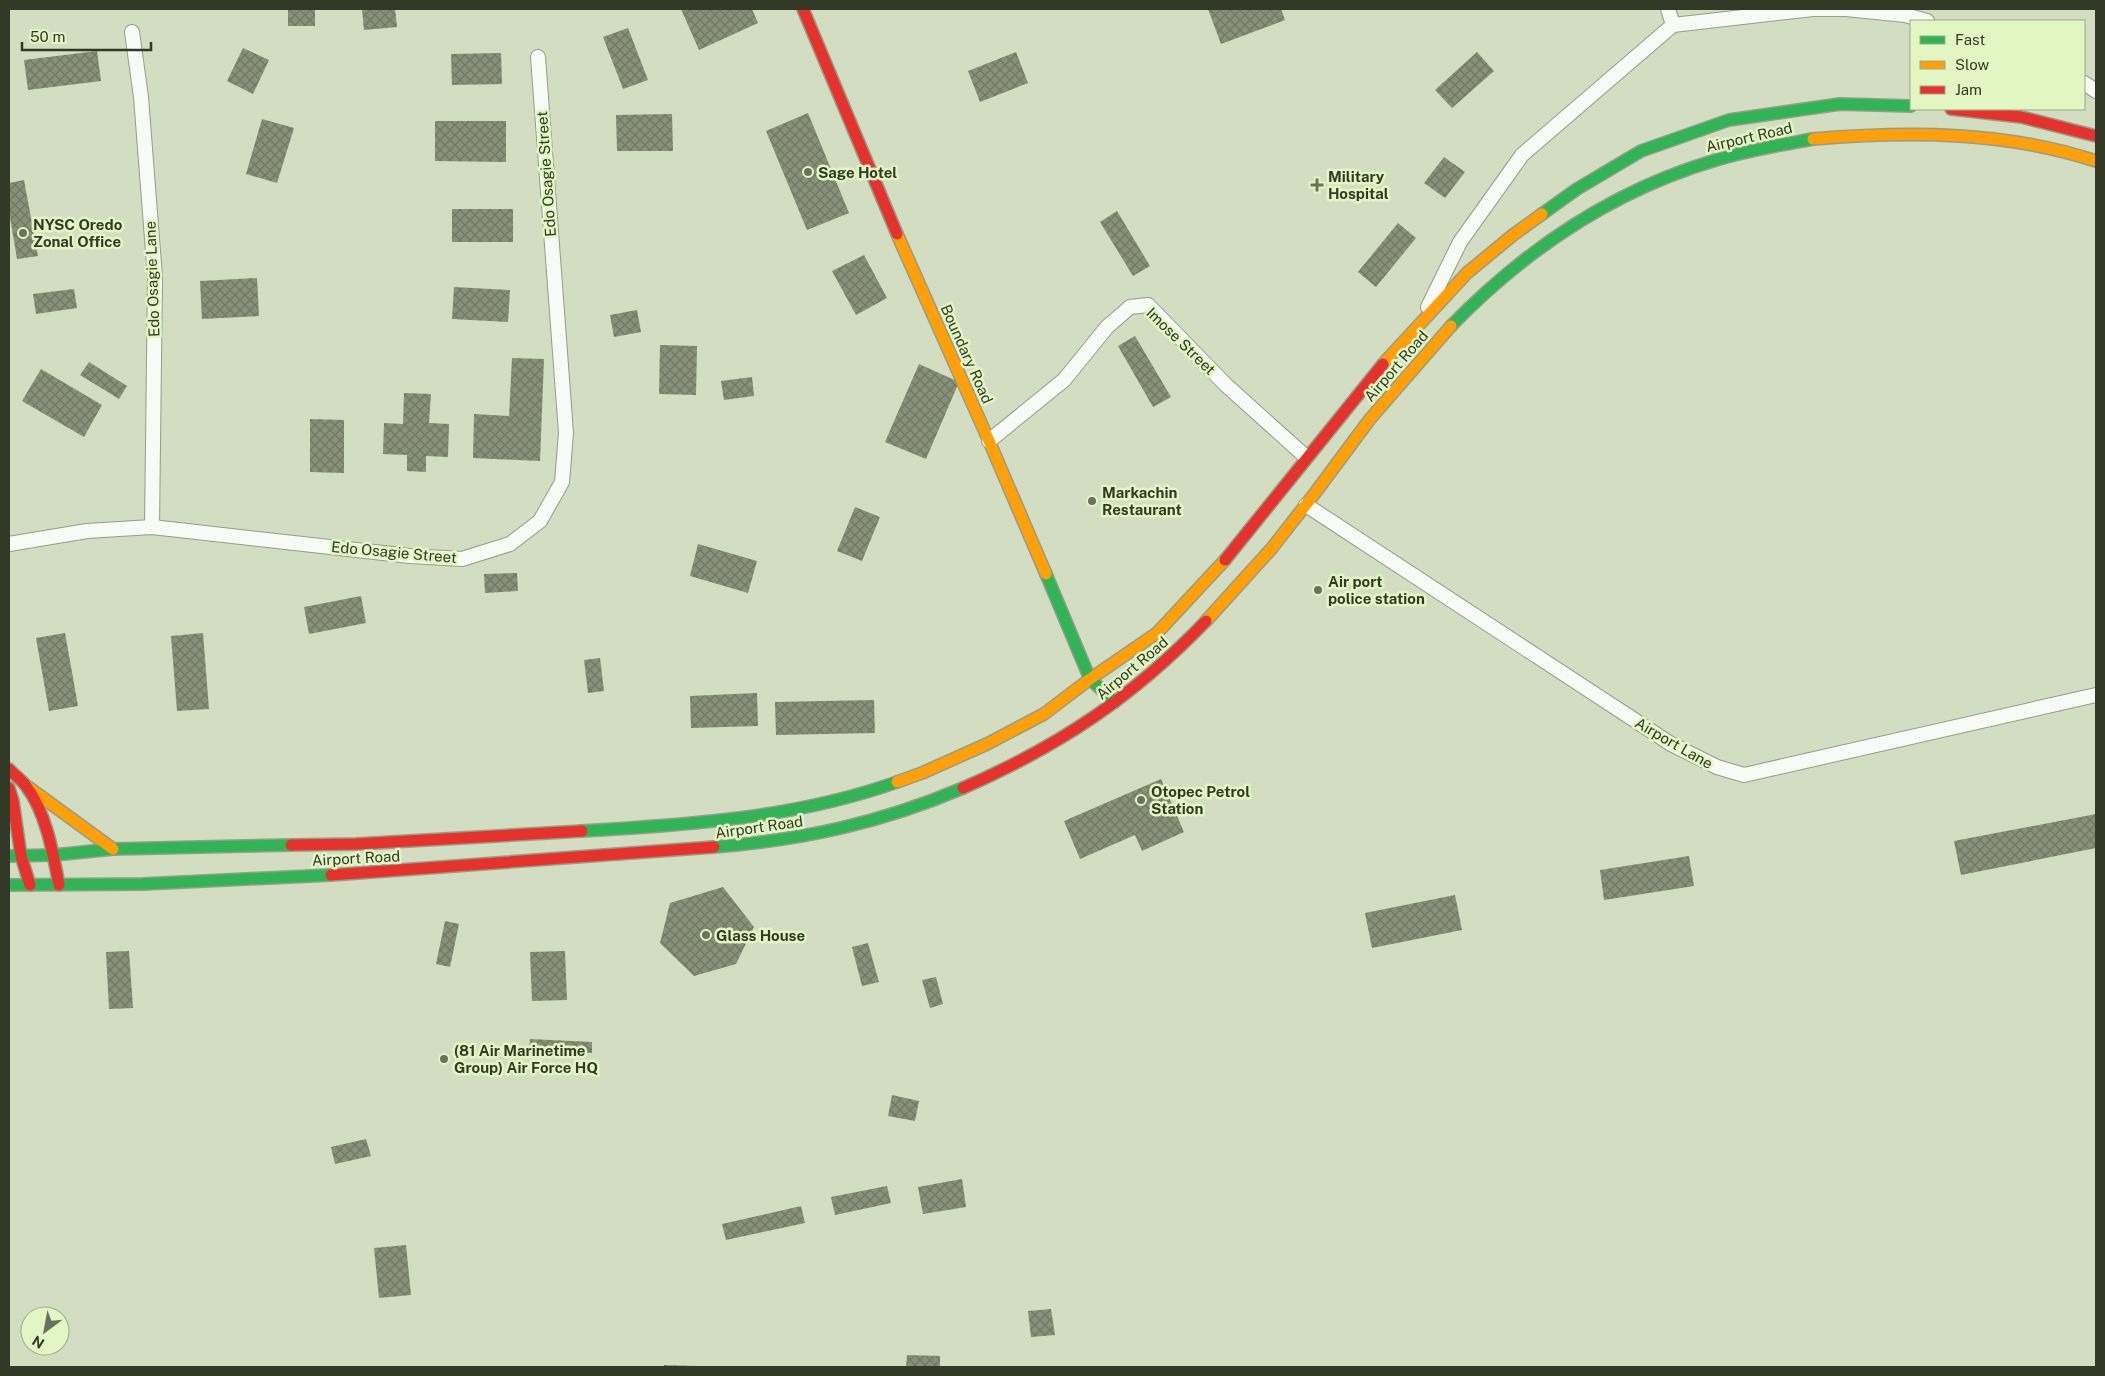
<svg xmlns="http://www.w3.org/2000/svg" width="2105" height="1376" viewBox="0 0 2105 1376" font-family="'Public Sans',sans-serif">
<defs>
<pattern id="building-cross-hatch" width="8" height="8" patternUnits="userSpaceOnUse" patternTransform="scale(1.25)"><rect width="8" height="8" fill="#889178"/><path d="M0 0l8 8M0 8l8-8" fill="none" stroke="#707762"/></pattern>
</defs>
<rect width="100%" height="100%" fill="#d2ddc2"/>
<g fill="url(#building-cross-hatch)">
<rect x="288" y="9" width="27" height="17"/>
<path d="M362 9H395L397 27 364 30Z"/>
<path d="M681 9H752L758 23 699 50Z"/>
<path d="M1208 9H1281L1285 20 1221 44Z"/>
<path d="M628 28 648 80 623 89 603 37Z"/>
<path d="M243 48 269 60 253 94 227 81Z"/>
<path d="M97 51 101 81 28 90 24 60Z"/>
<path d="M1016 52 1028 83 980 102 968 71Z"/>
<path d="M1477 52 1494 71 1452 108 1435 90Z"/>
<path d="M501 53 502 84 452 85 451 54Z"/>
<path d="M808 113 849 213 807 230 766 131Z"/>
<path d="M672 114 673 151H617L616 115Z"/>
<path d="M262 119 294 128 277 183 246 174Z"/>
<path d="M435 121H506V162L435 161Z"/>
<path d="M1444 157 1465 172 1445 198 1424 183Z"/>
<path d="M24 180 38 256 17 259 9 211V183Z"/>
<rect x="452" y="209" width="61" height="33"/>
<path d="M1117 211 1150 266 1133 276 1100 222Z"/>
<path d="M1398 223 1416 238 1376 287 1358 272Z"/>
<path d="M864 255 887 298 856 315 832 271Z"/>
<path d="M257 278 259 316 202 319 200 281Z"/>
<path d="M454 287 510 290 508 322 452 319Z"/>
<path d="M74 289 77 308 36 314 33 294Z"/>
<path d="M637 310 641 332 614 337 610 315Z"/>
<path d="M1135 336 1171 397 1153 407 1118 346Z"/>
<path d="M660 345 697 346 696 395 659 394Z"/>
<path d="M512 358 544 359 540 461 473 458 474 414 509 416Z"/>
<path d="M89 362 127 386 119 399 80 375Z"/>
<path d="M919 364 959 382 926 459 885 442Z"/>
<path d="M41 369 102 405 84 437 22 401Z"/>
<path d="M752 377 754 396 724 400 721 381Z"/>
<path d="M404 393 431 394 429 423 449 424 448 457 426 456V472L407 471V455L383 454 384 423 403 424Z"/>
<path d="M310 419 344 420V473L310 472Z"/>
<path d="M855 507 880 517 862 561 837 551Z"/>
<path d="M698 544 757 561 748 593 690 576Z"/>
<path d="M517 573 518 591 485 593 484 574Z"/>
<path d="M361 596 366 623 309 634 304 607Z"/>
<path d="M65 633 78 706 49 711 36 638Z"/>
<path d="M203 633 209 709 177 711 171 636Z"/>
<path d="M600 658 604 691 588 693 584 660Z"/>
<path d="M757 693 758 726 691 728 690 696Z"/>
<path d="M874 700 875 733 776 735 775 702Z"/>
<path d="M1161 779 1184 832 1142 851 1135 835 1080 859 1064 821Z"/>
<path d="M2096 814V848L1961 875 1954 841Z"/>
<path d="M1689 856 1694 886 1604 900 1600 870Z"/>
<path d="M723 887 754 927 736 964 694 976 660 943 670 903Z"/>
<path d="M1455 895 1462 930 1372 948 1365 913Z"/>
<path d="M445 921 459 924 450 967 436 964Z"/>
<path d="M868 943 879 982 862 986 852 947Z"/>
<path d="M129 951 133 1008 109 1009 106 952Z"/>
<path d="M565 951 567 1000 532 1001 530 952Z"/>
<path d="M936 977 943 1004 930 1008 922 980Z"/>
<path d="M530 1039 592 1042V1053L529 1051Z"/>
<path d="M892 1095 919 1101 915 1121 888 1116Z"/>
<path d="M366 1139 371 1156 335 1164 331 1147Z"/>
<path d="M962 1179 966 1207 923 1214 918 1187Z"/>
<path d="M887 1186 891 1203 835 1215 831 1197Z"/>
<path d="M801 1206 805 1223 726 1240 722 1224Z"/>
<path d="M406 1245 411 1295 379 1298 374 1248Z"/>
<path d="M1051 1309 1055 1335 1031 1337 1028 1311Z"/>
<path d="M907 1355 940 1356V1367H906Z"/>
<path d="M664 1365 698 1366V1367H664Z"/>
</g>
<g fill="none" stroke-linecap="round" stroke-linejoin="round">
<defs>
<g id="street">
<path d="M1668 9 1673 25"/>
<path d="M132 32 141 97 155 277 152 527"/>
<path d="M2084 83 2096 91"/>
<path d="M1428 307 1460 242 1522 155 1673 25 1813 9H1846L1905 15 1927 21"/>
<path d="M989 441 1064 380 1107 327 1130 307 1148 305 1226 385 1306 457"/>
<path d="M1306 505 1671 744 1717 767 1744 775 2096 695"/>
<path d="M9 544 87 531 152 527 410 556 462 559 510 544 540 521 562 482 566 433 538 57"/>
</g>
<g id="fast">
<path d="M1542 214 1577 189 1641 151 1729 120 1840 104 1911 106"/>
<path d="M1451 326C1525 250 1614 190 1716 160 1748 150 1781 145 1813 139"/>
<path d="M1046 574 1090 679 1115 702"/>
<path d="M582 831C688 825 796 818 897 782"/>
<path d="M714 847C802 840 881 823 963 788"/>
<path d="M9 856 54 855 113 849 291 845"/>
<path d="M9 885 143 884 331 875"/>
</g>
<g id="slow">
<path d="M1813 139C1909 131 2004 131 2096 161"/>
<path d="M897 234 989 441 1046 574"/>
<path d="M1383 364 1467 273 1513 235 1542 214"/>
<path d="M1206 621 1272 548 1315 493 1370 419 1451 326"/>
<path d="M897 782 922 773 987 744 1044 714 1090 679 1157 633 1225 560"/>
<path d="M28 787 113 849"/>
</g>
<g id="jam">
<path d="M803 9 897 234"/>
<path d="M1951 109 2021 117 2096 136"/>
<path d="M1225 560 1383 364"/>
<path d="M9 769C14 775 21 779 26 786 46 812 53 853 59 885"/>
<path d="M9 788 13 801 21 856 30 885"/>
<path d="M963 788C1059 746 1133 697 1206 621"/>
<path d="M291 845 356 844 582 831"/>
<path d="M331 875 714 847"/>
</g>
</defs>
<use href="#street" stroke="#949d88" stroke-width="16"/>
<use href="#fast" stroke="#949d88" stroke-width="14"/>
<use href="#slow" stroke="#949d88" stroke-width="14"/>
<use href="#jam" stroke="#949d88" stroke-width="14"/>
<use href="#street" stroke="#f8faf6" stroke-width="14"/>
<use href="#fast" stroke="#30b455" stroke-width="11"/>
<use href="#slow" stroke="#ff9f0a" stroke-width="11"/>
<use href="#jam" stroke="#e5322d" stroke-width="11"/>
</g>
<g fill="#6a725d" stroke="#e2f6c4" stroke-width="2">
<circle cx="808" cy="172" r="5"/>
<path d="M1314.5 177.5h5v5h5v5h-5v5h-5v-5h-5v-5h5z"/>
<circle cx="23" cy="233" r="5"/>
<circle cx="1092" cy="501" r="5"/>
<circle cx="1318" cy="590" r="5"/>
<circle cx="1141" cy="800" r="5"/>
<circle cx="706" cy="935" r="5"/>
<circle cx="444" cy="1059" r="5"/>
</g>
<g text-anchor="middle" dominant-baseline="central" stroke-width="5" stroke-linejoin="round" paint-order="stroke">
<g font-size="15" fill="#323926" stroke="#e2f6c4">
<text transform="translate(1749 137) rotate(-13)">Airport Road</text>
<text transform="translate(546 174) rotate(-94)">Edo Osagie Street</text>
<text transform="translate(152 279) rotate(-92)">Edo Osagie Lane</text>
<text transform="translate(1181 341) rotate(44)">Imose Street</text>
<text transform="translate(967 354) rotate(66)">Boundary Road</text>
<text transform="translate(1396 366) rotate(-49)">Airport Road</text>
<text transform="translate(394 552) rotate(5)">Edo Osagie Street</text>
<text transform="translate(1132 668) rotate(-40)">Airport Road</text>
<text transform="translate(1674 743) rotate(30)">Airport Lane</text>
<text transform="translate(759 827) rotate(-8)">Airport Road</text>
<text transform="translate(356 858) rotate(-3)">Airport Road</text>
</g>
<g font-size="15" font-weight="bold" fill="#323926" stroke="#e2f6c4" text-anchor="start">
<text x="818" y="172">Sage Hotel</text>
<text x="1328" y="176">Military<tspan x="1328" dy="17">Hospital</tspan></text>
<text x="33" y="224">NYSC Oredo<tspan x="33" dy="17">Zonal Office</tspan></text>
<text x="1102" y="492">Markachin<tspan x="1102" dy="17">Restaurant</tspan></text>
<text x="1328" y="581">Air port<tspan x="1328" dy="17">police station</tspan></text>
<text x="1151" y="791">Otopec Petrol<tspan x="1151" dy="17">Station</tspan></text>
<text x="716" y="935">Glass House</text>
<text x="454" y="1050">(81 Air Marinetime<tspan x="454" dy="17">Group) Air Force HQ</tspan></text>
</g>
</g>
<rect width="2105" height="1376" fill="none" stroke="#323926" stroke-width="20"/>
<rect x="1910" y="20" width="175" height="90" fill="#e2f6c4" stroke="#9caa85"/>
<rect x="1920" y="36" width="25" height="8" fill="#30b455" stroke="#9caa85"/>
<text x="1955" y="45" font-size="15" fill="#323926">Fast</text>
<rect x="1920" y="61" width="25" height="8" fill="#ff9f0a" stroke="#9caa85"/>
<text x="1955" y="70" font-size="15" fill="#323926">Slow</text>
<rect x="1920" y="86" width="25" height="8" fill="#e5322d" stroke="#9caa85"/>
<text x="1955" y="95" font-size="15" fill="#323926">Jam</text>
<g transform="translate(45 1331) rotate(212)"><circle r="24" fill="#e2f6c4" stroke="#9caa85"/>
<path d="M0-4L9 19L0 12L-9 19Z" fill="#6a725d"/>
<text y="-8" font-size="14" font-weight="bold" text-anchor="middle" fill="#323926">N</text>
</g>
<path d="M22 42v8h129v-8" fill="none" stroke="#323926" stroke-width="2.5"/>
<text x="30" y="42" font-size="15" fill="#323926" stroke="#e2f6c4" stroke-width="4" paint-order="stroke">50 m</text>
</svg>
